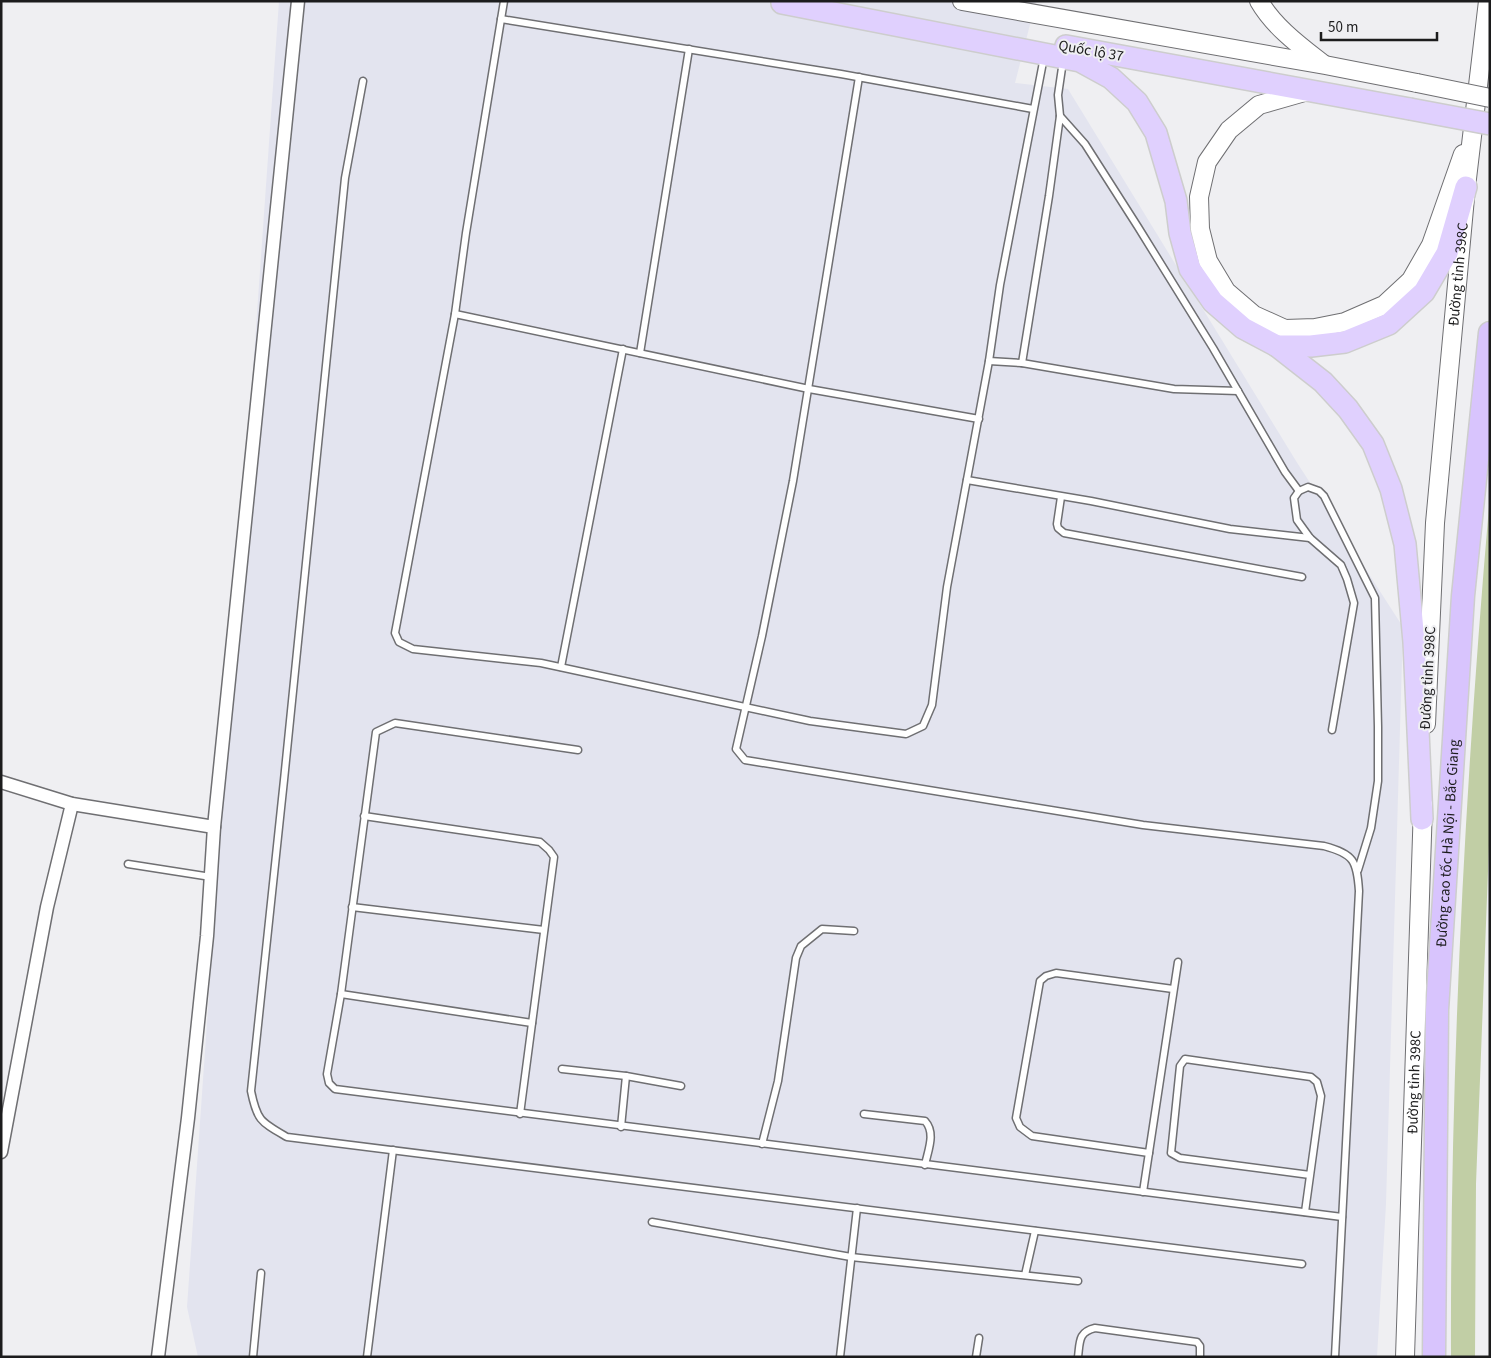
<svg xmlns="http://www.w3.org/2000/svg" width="1491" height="1358" viewBox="0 0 1491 1358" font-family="'Source Sans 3',sans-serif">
<rect width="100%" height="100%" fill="#efeff2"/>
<path fill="#e3e4ef" d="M279 1H1036L1015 83 1068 89 1296 461 1403 627 1386 1204 1377 1357H198L187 1307Z"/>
<path fill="#c1cea5" d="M1490 495V819L1476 1184 1475 1357H1451C1450 1069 1465 782 1490 495Z"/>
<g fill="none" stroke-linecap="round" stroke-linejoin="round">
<defs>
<g id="service">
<path d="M504 1 466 233 455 314 395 633 399 642 413 649 541 663 810 721 906 734 923 726 932 705 947 587 989 361 1000 285 1044 57"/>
<path d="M501 19 841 74 1033 109"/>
<path d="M1063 61 1058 95 1060 116 1085 144 1138 227 1213 348 1285 472 1299 491 1308 487 1319 491 1324 496 1375 598 1378 727V781L1371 828 1358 870"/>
<path d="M859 77 793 481 762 636 736 749 745 760 1143 825 1324 846C1354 854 1357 861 1359 891L1335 1357"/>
<path d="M363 81 345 178 284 780 251 1091C257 1121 261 1122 287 1137L1302 1264"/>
<path d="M455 314 809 389 979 419"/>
<path d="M640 353 689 49"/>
<path d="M989 361 1022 363 1174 389 1238 391"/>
<path d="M1022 363 1049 196 1060 116"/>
<path d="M967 480 1091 501 1230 529 1310 538"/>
<path d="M1299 491 1294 498 1297 520 1310 538 1341 565 1347 579 1354 603 1332 730"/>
<path d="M1061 497 1057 524 1058 528 1064 533 1302 577"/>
<path d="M561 667 623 349"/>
<path d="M578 750 395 723 376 732 341 994 327 1074 329 1083 335 1089 1342 1217"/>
<path d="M364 816 540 842 549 850 554 857 520 1114"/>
<path d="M128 864 211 877"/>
<path d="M352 907 544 930"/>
<path d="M341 994 532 1023"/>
<path d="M562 1069 626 1076 681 1086"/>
<path d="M864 1114 925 1121C936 1133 928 1150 925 1165"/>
<path d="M621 1127 626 1076"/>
<path d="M762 1144 778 1081 796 958 801 946 822 929 854 931"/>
<path d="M1149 1153 1032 1136 1020 1127 1016 1118 1040 981 1046 976 1056 973 1173 989"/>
<path d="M1143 1192 1178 962"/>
<path d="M1305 1212 1321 1096 1317 1082 1311 1077 1185 1059 1180 1066 1171 1153 1180 1158 1310 1175"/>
<path d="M652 1222 851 1257 1078 1281"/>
<path d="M1025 1275 1035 1231"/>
<path d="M253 1357 261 1273"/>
<path d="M367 1357 393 1150"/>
<path d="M840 1357 857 1208"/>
<path d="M976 1357 979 1338"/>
<path d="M1078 1357C1080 1342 1078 1332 1095 1328L1197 1342 1200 1346V1357"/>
</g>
<g id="minor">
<path d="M1 782 72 804 214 827"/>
<path d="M1 1152 47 907 72 804"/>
<path d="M158 1357 188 1118 207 936 214 827 298 1"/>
</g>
<g id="secondary">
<path d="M962 1 1325 65 1417 83"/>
<path d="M1259 1C1274 27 1300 46 1323 64"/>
<path d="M1308 91 1259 105 1229 130 1207 162 1199 197 1200 229 1208 261 1226 291 1254 315 1285 329 1315 328 1345 322 1384 305 1411 280 1431 245 1463 154"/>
<path id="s1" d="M1426 724 1435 523 1466 187 1488 1"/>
<path id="s2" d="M1405 1357 1423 805"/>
</g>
<g id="trunk">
<path d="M782 3 1080 61 1111 78 1137 102 1156 133 1176 201 1180 233 1190 269 1213 302 1243 328 1277 346 1323 382 1348 409 1373 444 1391 489 1405 544 1414 642 1422 819"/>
<path d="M1066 46 1410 109"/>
<path d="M1277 346H1311L1345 342 1389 324 1424 292 1447 253 1466 187"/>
</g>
<g id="motorway">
<path id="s3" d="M1434 1357 1437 1010 1463 596 1490 333"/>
</g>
</defs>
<use href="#service" stroke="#6f6f72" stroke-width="9"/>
<use href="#minor" stroke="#6f6f72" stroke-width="15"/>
<use href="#secondary" stroke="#6f6f72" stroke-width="20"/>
<use href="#trunk" stroke="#cdcdcd" stroke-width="24"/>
<use href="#motorway" stroke="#cdcdcd" stroke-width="25"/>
<use href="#service" stroke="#fff" stroke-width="6"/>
<use href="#minor" stroke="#fff" stroke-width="12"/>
<use href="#secondary" stroke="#fff" stroke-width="18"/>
<use href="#trunk" stroke="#e0d0fe" stroke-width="21"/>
<use href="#motorway" stroke="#d8c4fd" stroke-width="22"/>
<defs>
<path id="secondary-bridge" d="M1417 83 1490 98"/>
<path id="trunk-bridge" d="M1410 109 1490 124"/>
</defs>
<use href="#secondary-bridge" stroke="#6f6f72" stroke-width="20" stroke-linecap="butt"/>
<use href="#trunk-bridge" stroke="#cdcdcd" stroke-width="24" stroke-linecap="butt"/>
<use href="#secondary-bridge" stroke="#fff" stroke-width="18"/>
<use href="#trunk-bridge" stroke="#e0d0fe" stroke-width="21"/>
</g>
<g text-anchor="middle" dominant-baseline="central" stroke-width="4" stroke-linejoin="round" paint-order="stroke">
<g font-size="15" fill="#1c1c1d" stroke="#efeff2">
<text transform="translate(1091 51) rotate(10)">Quốc lộ 37</text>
<text stroke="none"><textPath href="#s1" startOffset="451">Đường tỉnh 398C</textPath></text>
<text transform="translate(1428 678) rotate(-87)">Đường tỉnh 398C</text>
<text stroke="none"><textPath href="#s3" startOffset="514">Đường cao tốc Hà Nội - Bắc Giang</textPath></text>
<text stroke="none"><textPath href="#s2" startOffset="275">Đường tỉnh 398C</textPath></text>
</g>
</g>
<rect width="1491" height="1358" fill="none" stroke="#1c1c1d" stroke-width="5"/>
<path d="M1321 32v8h116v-8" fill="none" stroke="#1c1c1d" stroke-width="2.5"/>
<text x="1328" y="32" font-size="15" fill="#1c1c1d" stroke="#efeff2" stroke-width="4" paint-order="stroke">50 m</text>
</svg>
